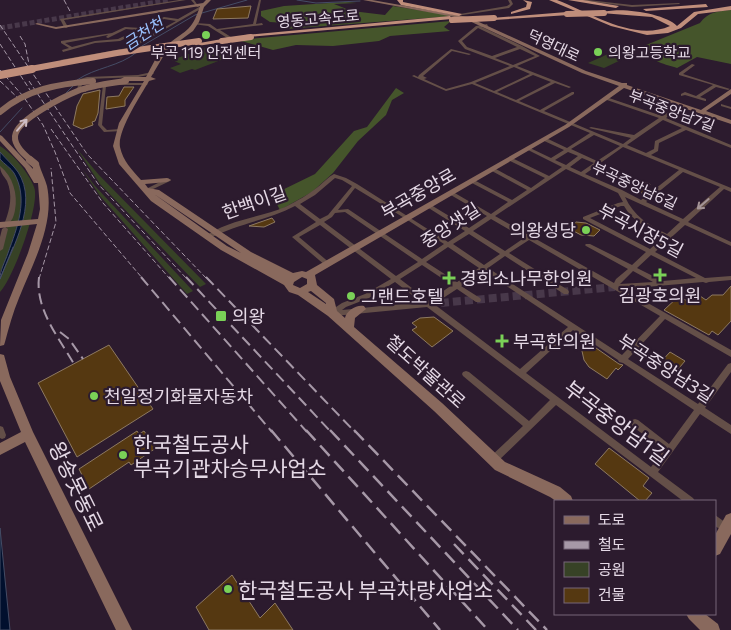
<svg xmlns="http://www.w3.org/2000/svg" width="731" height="630" viewBox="0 0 731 630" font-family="Commissioner,'Noto Sans KR',sans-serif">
<rect width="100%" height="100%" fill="#2c1b2e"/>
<g fill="#374226">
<path d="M211 46 234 55 195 70 192 69 180 73 170 68 181 64 172 60Z"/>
<path d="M608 54 623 59 604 68 588 63Z"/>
<path d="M0 146C12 153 29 173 34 187 41 203 13 279 0 292V279C12 248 39 204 18 172 13 165 6 159 0 152Z"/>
<path d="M77 149 99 175 206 284 200 287 100 184Z"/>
<path d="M0 159C4 164 11 168 14 173 32 201 14 245 0 272V249L15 200 5 173 0 168Z"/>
<path d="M82 169 95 186 193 291 187 294 100 196Z"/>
</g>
<g fill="#45552b">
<path d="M345 2 357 3 334 4 352 11 385 15 393 6 454 16 286 29 285 23 270 22 261 16V11L284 6Z"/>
<path d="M731 10V64L697 57 677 68C662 63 648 62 646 45L700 23C708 12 718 11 731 10Z"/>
<path d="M451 21 444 27 450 31 390 36 379 41 333 46 296 45 273 50 238 40Z"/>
<path d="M396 88 404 93 392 100 386 115 358 141 333 173 312 192 280 210 272 195 315 174 354 131 367 127Z"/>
</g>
<g fill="#01102e" stroke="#454c65">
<path d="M0 152C6 159 13 165 18 172 39 204 12 248 0 279 0 270 5 262 8 253 17 228 29 199 14 173 11 168 4 164 0 159Z"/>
<path d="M0 528 10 630H0Z"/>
</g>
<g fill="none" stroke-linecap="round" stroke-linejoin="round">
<g stroke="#454c65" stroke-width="1">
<path d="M297 0 316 3 360 1"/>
<path d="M142 46 195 15 247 0"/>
<path d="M77 80C96 67 119 67 137 52"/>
<path d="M66 93 73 86"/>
<path d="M0 132 22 108"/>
<path d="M0 279 13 247"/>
</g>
</g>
<g fill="#553811" stroke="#8d7961">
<path d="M251 6 248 18 213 19 217 9Z"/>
<path d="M124 87H134L125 100V106L106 109 107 97 119 96Z"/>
<path d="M100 90 98 113 95 121 92 122 93 125 82 129 73 125 77 106 83 94Z"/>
<path d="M639 180 650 184 645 194 636 191 635 186Z"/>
<path d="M272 218 275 222 264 227 249 226Z"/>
<path d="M576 222 586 223 600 230 594 236 581 235 568 228Z"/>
<path d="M731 286V321L718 335 712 331 709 335 664 310 679 296 692 304 700 296 706 300 712 295H723Z"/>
<path d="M434 317 453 331 432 347 412 330 417 327 412 323 420 318Z"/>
<path d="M586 341 619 364 623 365 618 370 616 368 607 379 589 367 584 360 582 351Z"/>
<path d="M109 345 153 409 77 457 38 383Z"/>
<path d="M670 352 685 361 674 374 659 364Z"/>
<path d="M137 431 139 434 144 431 156 448 131 465 129 462 89 489 79 469Z"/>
<path d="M609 448 649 478 643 486 652 493 645 501H640L595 464Z"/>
<path d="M232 575 260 618 275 603 293 630H209L196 607Z"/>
</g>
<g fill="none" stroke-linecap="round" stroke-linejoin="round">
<path stroke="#48384a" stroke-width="8" stroke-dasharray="8 4" stroke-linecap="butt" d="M429 304 615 287"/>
<path stroke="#48384a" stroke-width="5" stroke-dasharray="5 2.5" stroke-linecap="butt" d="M0 28 169 0"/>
<g fill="#644f48" fill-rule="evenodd">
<path d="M179 0H186L64 20 68 27 66 28 64 27 60 19Z"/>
<path d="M191 0H194L199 7H197Z"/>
<path d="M259 0H261L256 24 262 23 263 25 220 30 234 39V41H232L208 26 193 24 195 23 210 24 217 29 253 24Z"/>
<path d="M508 0H511L513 4 509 8 456 16 454 15 507 6 510 4Z"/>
<path d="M579 0H588L632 5 679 3 680 4 632 7Z"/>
<path d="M201 6 204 7 129 50 62 61 60 60 127 48 176 21 164 19 120 41 95 43 63 52 62 50 69 48 61 43V41L112 33 125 27 141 28 164 17 178 19ZM126 29 137 30 118 39 95 41 72 47 65 43 108 35 106 37 108 38Z"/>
<path d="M487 24 488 26 482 27 522 46 540 56 517 66 571 87 569 88 555 83 519 101 540 110 572 92H574V94L544 111 623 144 631 138 589 128 591 127 634 135 659 118 604 99V97H606L662 116 681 104H682V106L666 118 731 145V148L686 130 659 143 658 151 651 155 731 188V192L724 189 688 222 731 242V246L685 225 655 252 705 278 731 276V280L709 282 706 283 703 282 623 289 731 350V357L665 319 628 359 698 404 728 364 731 363V372L705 408 731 425V434L700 414 658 472 693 498 695 501H683L556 405 496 463 493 464 490 463 489 460 490 457 523 426 463 376 462 374 463 372 466 371 469 372 529 421 550 400 427 307 334 316 330 315 329 313 330 311 342 303 365 294 391 279 320 225 299 237 331 264 330 266H326L292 237 316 222 295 206C268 220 237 224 210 238L208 239 205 237C224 221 262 217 285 207 297 201 308 195 319 186 324 182 328 177 334 174L346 178 357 184 448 242 465 231 427 207V205H431L469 228 487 216 449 194V192H453L491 214 508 202 470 182V180H474L512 200 527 190 490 170V168H494L531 188 545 178 508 160V158H512L549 176 562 167 526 149 530 148 551 158 564 150 542 140V138H546L567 148 590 133 472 84 446 91 412 76 414 75 418 77 419 75 451 49 471 54 469 55 452 51 423 76 427 78 424 79 446 89 471 82 510 66 465 49 458 41 476 26ZM478 28 517 47 492 56 467 47 462 41ZM520 49 535 56 513 65 495 58ZM514 67 530 74 494 91 475 83ZM533 75 551 82 516 100 497 92ZM663 120 682 128 655 141 654 149 646 153 627 145ZM594 135 620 146 597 161 571 149ZM623 147 679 170 641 200 622 190 585 174ZM568 152 578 156 566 165 555 160ZM582 158 594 163 581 172 570 167ZM566 169 618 193 623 202 618 203 583 217V219L646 252 632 265 590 244H586L585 245 586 246 628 269 616 279 614 283 495 216ZM683 172 720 187 683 219 646 202ZM335 178 342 180 352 186 328 215 320 219 300 204 315 195ZM355 188 406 219 444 244 422 259 348 209 338 210ZM625 197 680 222 667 234C648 225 634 216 625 197ZM621 206H624C632 221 649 229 663 237L650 249 590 218ZM345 212 418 262 396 276 324 222 332 217 335 213ZM491 219 524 238 505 251 473 231ZM469 234 500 254 484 265 453 244ZM529 240 660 316 622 355 488 268 505 256 564 294H568L569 292 568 290 509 253ZM448 247 479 268 457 282 426 262ZM651 255 696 278 663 281 637 268ZM422 265 452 285 429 301 400 279ZM484 271 568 327 520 369 434 304 457 289 476 302H480L481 300 480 298 461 286ZM633 271 653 282 620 284ZM395 282 421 302 342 310 346 307 369 298ZM573 330 618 360 619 362 623 363 694 410 669 444 638 420 635 419 632 420 631 423 632 426 664 450 651 467 526 373Z"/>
<path d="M692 64 695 65 683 74 730 89 728 90 716 87 700 97 706 99V101H705L685 95 681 96V94L685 92 696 96 713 85 679 75V73Z"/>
<path d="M152 72 154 73 153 74 138 77 87 79 83 81 81 88 86 90V92L77 89 80 79 87 77 138 75Z"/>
<path d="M120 83H146L148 84 146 85H119V83Z"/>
<path d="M103 85 106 86 102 125 107 130 120 129 122 130V131L104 132 98 125Z"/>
<path d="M721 104 731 107V109L721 106Z"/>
<path d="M0 166C13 176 18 195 15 210 14 216 12 221 8 224L5 222C10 209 13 195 7 181 4 176 0 173 0 166Z"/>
<path d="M168 178 171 180 170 181 149 191H145L144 190Z"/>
<path d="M5 227 8 229 3 249 0 251V237L2 229Z"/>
<path d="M0 426 3 427 6 435 5 438 2 439 0 438Z"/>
<path d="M715 515 729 525 731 528 729 531 726 533 715 526Z"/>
</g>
<g fill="#89695d" fill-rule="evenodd">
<path d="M206 0H211L204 7 199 22 193 31 167 50 151 77 156 79 149 81C141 95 117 131 120 147 123 161 132 170 141 180L167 178 171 180 167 182 145 184 148 188 159 190 251 252 293 273 302 271 306 272 565 125 619 86 582 73 465 19 363 0H372L468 17 586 71 622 83H627V85L701 110 731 89V94L706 111 731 120V124L624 88 569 127 315 275 317 285 334 299 337 311 345 318C346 311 357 304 364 306L366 309 355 318 354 327 442 403 505 462 560 487 571 496 573 501H556L550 497 495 470 434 411 328 316 298 295 289 292 284 285 221 250 151 201 119 164 113 146 119 123 144 81H124L121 79 124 77H146C151 68 157 54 165 47 185 29 191 34 200 6L56 29 35 24 37 23 56 27 203 3ZM154 194 241 253 227 246ZM302 277 307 279V284L300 288 293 285 294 282ZM311 291 326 303V304L308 292Z"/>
<path d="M0 135 2 136 33 169 32 162 39 164C41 171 45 179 47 186 55 224 33 263 19 298 13 312 9 327 5 342L4 345 0 346 1 320 28 253 37 224 0 228V222L38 219 40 209 38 183H34L25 168 0 141Z"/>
<path d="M0 354 4 355 10 377 33 432 132 630H116L25 442 0 455V443L21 432 0 381Z"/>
<path d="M731 513V534L720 554 715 556V535L726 515Z"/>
<path d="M686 614H705L718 624 720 630H700L689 619Z"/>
</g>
<g fill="#c08e7b" fill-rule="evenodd">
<path d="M397 0H403V2L462 14 459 16 401 5Z"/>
<path d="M523 0 532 2 530 9 511 14V12L526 7 527 3Z"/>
<path d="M549 0H557C591 13 634 42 670 26L652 17 601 13C616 6 665 13 677 26L694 12 731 6V10L698 14 681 28 668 33 647 35 611 26Z"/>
<path d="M568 0H583L619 6 616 8Z"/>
<path d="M706 4 708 7 646 11 643 9Z"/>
<path d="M567 12 569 15 494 20 491 18Z"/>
<path d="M450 16 452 19 248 37 245 35Z"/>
<path d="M222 39 224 42 197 46 194 44Z"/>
</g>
<g stroke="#a698a7" stroke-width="1" stroke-dasharray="5 2.5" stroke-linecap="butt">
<path d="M64 0 71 13"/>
<path d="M0 25 87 154 207 279"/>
<path d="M20 36 25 44 29 64"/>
<path d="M0 44 30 90"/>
<path d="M0 70 23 96 43 125 55 152 70 193 143 279"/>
<path d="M0 81 19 99"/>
<path d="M29 81 98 184 187 279"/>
<path d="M51 129 103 203 170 279"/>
<path d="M39 279 56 222 51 168"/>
</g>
<g stroke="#a698a7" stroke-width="2" stroke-dasharray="11 5.5" stroke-linecap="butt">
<path d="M39 277C35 309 59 338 74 364"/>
<path d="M141 277 272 432"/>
<path d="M169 277 307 432"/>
<path d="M186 277 331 432"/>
<path d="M206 277 355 432"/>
<path d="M60 332 69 339 83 359"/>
</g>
<g stroke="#a698a7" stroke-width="2.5" stroke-dasharray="14 7" stroke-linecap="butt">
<path d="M271 430 440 630"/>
<path d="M306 430 488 630"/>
<path d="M330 430 518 630"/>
<path d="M354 430 547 630"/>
<path d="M454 544 536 630"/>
</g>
<g stroke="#89695d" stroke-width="6">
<path d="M0 112C26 89 59 84 93 81"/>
<path d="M32 161C25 155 14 146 15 136 17 119 65 96 80 90 95 85 111 83 126 81"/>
</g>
<path stroke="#89695d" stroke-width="8" d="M30 160 35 164"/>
<g stroke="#c08e7b" stroke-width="6">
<path d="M567 14 604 13"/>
<path d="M452 20 494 18"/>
<path d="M222 41 251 37"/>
<path d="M25 70 117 53 199 41"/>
</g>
<path stroke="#c08e7b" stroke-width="8" d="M0 75 32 69"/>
</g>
<defs><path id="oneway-shaft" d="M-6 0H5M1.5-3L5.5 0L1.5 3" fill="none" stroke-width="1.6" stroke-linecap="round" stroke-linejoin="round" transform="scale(1.25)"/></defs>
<use stroke="#cebdc4" href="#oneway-shaft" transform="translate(22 125) rotate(-49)"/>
<use stroke="#a49497" href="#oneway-shaft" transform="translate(703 204) rotate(139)"/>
<g fill="#7ad157" stroke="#2c1b2e" stroke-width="2">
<circle cx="206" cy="35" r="5"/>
<circle cx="598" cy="52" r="5"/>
<circle cx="586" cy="230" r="5"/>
<path d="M657.5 267.5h5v5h5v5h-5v5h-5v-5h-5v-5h5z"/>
<path d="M446.5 270.5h5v5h5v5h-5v5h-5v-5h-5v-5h5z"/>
<circle cx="351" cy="296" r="5"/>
<rect x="215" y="310" width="12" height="12" rx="2.5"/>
<path d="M499.5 333.5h5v5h5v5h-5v5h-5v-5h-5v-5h5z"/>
<circle cx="94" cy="396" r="5"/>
<circle cx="123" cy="455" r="5"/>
<circle cx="228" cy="589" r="5"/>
</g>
<g text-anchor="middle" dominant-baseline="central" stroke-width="4.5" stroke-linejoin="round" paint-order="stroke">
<g font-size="15" fill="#e5d9e6" stroke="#2c1b2e">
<text transform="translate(318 18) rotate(-5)">영동고속도로</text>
<text transform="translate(554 45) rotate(25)">덕영대로</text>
<text transform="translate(672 110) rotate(21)">부곡중앙남7길</text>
<text transform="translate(635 185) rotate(25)">부곡중앙남6길</text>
</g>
<g font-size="15" fill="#e5d9e6" stroke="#2c1b2e">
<text x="206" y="52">부곡 119 안전센터</text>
<text x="608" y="52" text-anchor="start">의왕고등학교</text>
</g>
<g font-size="16" font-style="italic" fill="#99c0fd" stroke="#2c1b2e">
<text transform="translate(143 33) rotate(-33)">금천천</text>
</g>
<g font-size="18" fill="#e5d9e6" stroke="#2c1b2e">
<text transform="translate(418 193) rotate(-30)">부곡중앙로</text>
<text transform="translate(254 202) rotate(-19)">한백이길</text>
<text transform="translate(450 225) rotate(-33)">중앙샛길</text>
<text transform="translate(641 230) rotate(28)">부곡시장5길</text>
<text transform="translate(666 368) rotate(33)">부곡중앙남3길</text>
<text transform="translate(426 371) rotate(42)">철도박물관로</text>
</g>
<g font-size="18" fill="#e5d9e6" stroke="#2c1b2e" text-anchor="start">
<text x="576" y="230" text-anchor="end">의왕성당</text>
<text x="460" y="278">경희소나무한의원</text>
<text x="660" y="295" text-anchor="middle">김광호의원</text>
<text x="361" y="296">그랜드호텔</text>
<text x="232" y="316">의왕</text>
<text x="513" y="341">부곡한의원</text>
<text x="104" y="396">천일정기화물자동차</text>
</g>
<g font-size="21" fill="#e5d9e6" stroke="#2c1b2e">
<text transform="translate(617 422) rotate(37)">부곡중앙남1길</text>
<text transform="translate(77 486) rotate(64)">왕송못동로</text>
</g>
<g font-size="21" fill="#e5d9e6" stroke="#2c1b2e" text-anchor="start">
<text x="133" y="443">한국철도공사<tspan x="133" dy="24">부곡기관차승무사업소</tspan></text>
<text x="238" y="589">한국철도공사 부곡차량사업소</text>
</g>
</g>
<rect x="554" y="500" width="162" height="115" fill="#2c1b2e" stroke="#766778"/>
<rect x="564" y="516" width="25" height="8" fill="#89695d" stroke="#766778"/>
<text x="598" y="525" font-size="15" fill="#e5d9e6">도로</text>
<rect x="564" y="541" width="25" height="8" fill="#a698a7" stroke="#766778"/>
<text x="598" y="550" font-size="15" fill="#e5d9e6">철도</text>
<rect x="564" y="562" width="25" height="15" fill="#374226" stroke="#766778"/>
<text x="598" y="575" font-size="15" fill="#e5d9e6">공원</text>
<rect x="564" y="588" width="25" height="15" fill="#553811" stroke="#766778"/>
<text x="598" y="600" font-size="15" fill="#e5d9e6">건물</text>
</svg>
